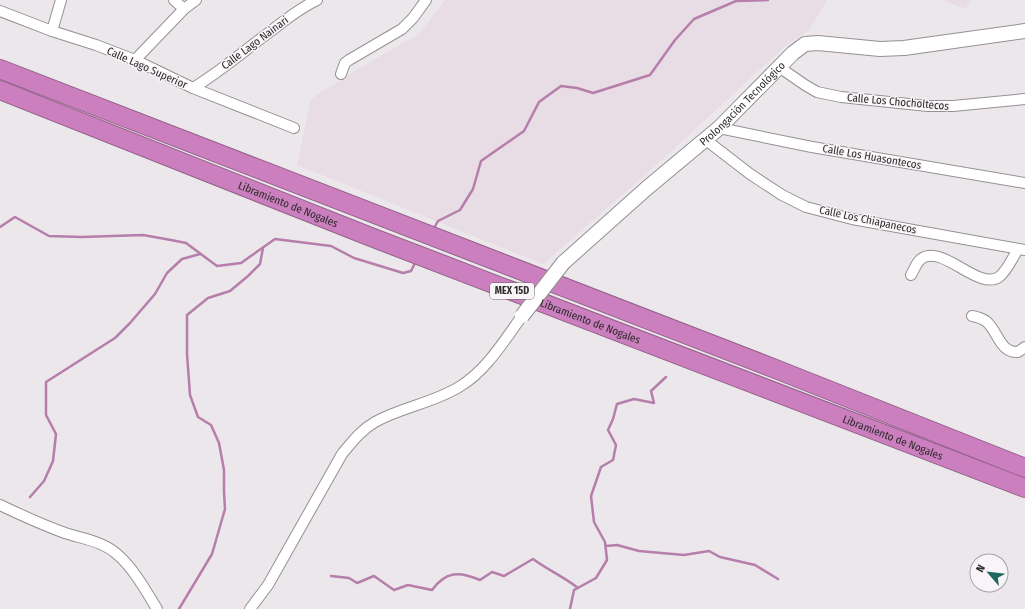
<svg xmlns="http://www.w3.org/2000/svg" width="1025" height="609" viewBox="0 0 1025 609" font-family="'Fira Sans Condensed',sans-serif">
<rect width="100%" height="100%" fill="#ebe7ea"/>
<g fill="#e8dce5">
<path d="M445 0H827L809 30 785 46 654 167 543 264 297 165 311 99 358 69 419 34Z"/>
<path d="M942 0H971L966 9Z"/>
</g>
<g fill="none" stroke-linecap="round" stroke-linejoin="round">
<g stroke="#b67eab" stroke-width="2.5">
<path d="M0 227 15 217 49 236 82 237 143 235 171 240 186 243 217 266 241 263 275 239 331 246 354 258 403 273 411 271 415 263"/>
<path d="M434 228 438 221 460 210 473 189 481 161 524 131 539 102 561 86 577 88 593 93 650 75 675 40 694 19 736 1 768 0"/>
<path d="M30 497 44 481 53 461 56 434 46 415V382L115 338 130 323 155 294 167 273 182 259 200 254"/>
<path d="M606 546 617 545 639 551 684 555 709 551 720 557 755 565 778 579"/>
<path d="M331 576 349 578 357 583 374 576 394 590 408 585 432 590C446 571 459 571 480 580L492 572 504 576 533 559C548 570 564 577 578 588"/>
<path d="M179 609 212 554 225 509 224 492V470L219 443 211 425 198 417 190 395 187 354V315L208 298 230 291 248 276 260 264 263 248"/>
<path d="M570 609 574 590 596 578 607 560 605 542 594 522 591 496 601 467 613 460 616 445 608 430 613 419 617 404 634 399 654 403 651 391 666 377"/>
</g>
<defs>
<g id="street">
<path d="M174 0 184 9"/>
<path d="M0 11 52 31 96 45 135 60 193 88 294 128"/>
<path d="M52 31 61 0"/>
<path d="M135 60 184 9 196 0"/>
<path d="M779 67 805 85 817 92 841 97 928 106H953L1025 99"/>
<path d="M341 74 345 63 349 60 402 29 413 18 426 0"/>
<path d="M193 88C221 71 245 50 271 31 286 19 300 8 317 0"/>
<path d="M719 128 812 147 1025 183"/>
<path d="M706 140 750 174 782 195 806 207 852 219 1025 250"/>
<path d="M911 275C914 270 916 263 921 259 942 243 978 291 999 277 1007 271 1013 257 1018 249"/>
<path d="M972 316C978 317 982 318 987 322 998 332 1000 353 1018 352L1025 347"/>
<path d="M0 505C21 515 43 525 65 533 83 539 103 541 118 555 134 569 146 591 157 609"/>
<path d="M250 609 268 585 342 454C352 442 361 430 375 422 402 407 433 403 459 387 486 371 504 341 522 316"/>
</g>
<g id="secondary">
<path id="s1" d="M563 263 647 188 719 128 793 53 805 44 818 43 880 49 904 48 1025 31"/>
</g>
<g id="highway">
<path d="M0 69 778 370 1025 468"/>
<path id="s2" d="M0 90 371 237 1025 488"/>
</g>
</defs>
<use href="#street" stroke="#949093" stroke-width="12"/>
<use href="#secondary" stroke="#949093" stroke-width="16"/>
<use href="#highway" stroke="#94628b" stroke-width="20"/>
<use href="#street" stroke="#fff" stroke-width="10"/>
<use href="#secondary" stroke="#fff" stroke-width="14"/>
<use href="#highway" stroke="#cb7fbe" stroke-width="18"/>
<defs>
<path id="secondary-bridge" d="M522 316 563 263"/>
</defs>
<use href="#secondary-bridge" stroke="#949093" stroke-width="16" stroke-linecap="butt"/>
<use href="#secondary-bridge" stroke="#fff" stroke-width="14"/>
</g>
<g text-anchor="middle" dominant-baseline="central" stroke-width="3" stroke-linejoin="round" paint-order="stroke">
<rect fill="#f9f4f8" stroke="#6a6769" stroke-width="1" x="490" y="283" width="44" height="16" rx="3"/>
<g font-size="10" font-weight="bold" fill="#2d2b2c">
<text x="512" y="291">MEX 15D</text>
</g>
<g font-size="11" fill="#2d2b2c" stroke="#f9f4f8">
<text transform="translate(255 43) rotate(-37)">Calle Lago Nainari</text>
<text transform="translate(147 68) rotate(24)">Calle Lago Superior</text>
<text transform="translate(898 102) rotate(5)">Calle Los Chocholtecos</text>
<text stroke="none"><textPath href="#s1" startOffset="240">Prolongación Tecnológico</textPath></text>
<text transform="translate(872 157) rotate(10)">Calle Los Huasontecos</text>
<text stroke="none"><textPath href="#s2" startOffset="310">Libramiento de Nogales</textPath></text>
<text transform="translate(868 220) rotate(12)">Calle Los Chiapanecos</text>
<text stroke="none"><textPath href="#s2" startOffset="634">Libramiento de Nogales</textPath></text>
<text stroke="none"><textPath href="#s2" startOffset="958">Libramiento de Nogales</textPath></text>
</g>
</g>
<g transform="translate(989 573) rotate(298)"><circle r="19" fill="#f9f4f8" stroke="#a7a4a6"/>
<path d="M0-3L7 15L0 10L-7 15Z" fill="#1f685f"/>
<text y="-6" font-size="11" font-weight="bold" text-anchor="middle" fill="#2d2b2c">N</text>
</g>
</svg>
